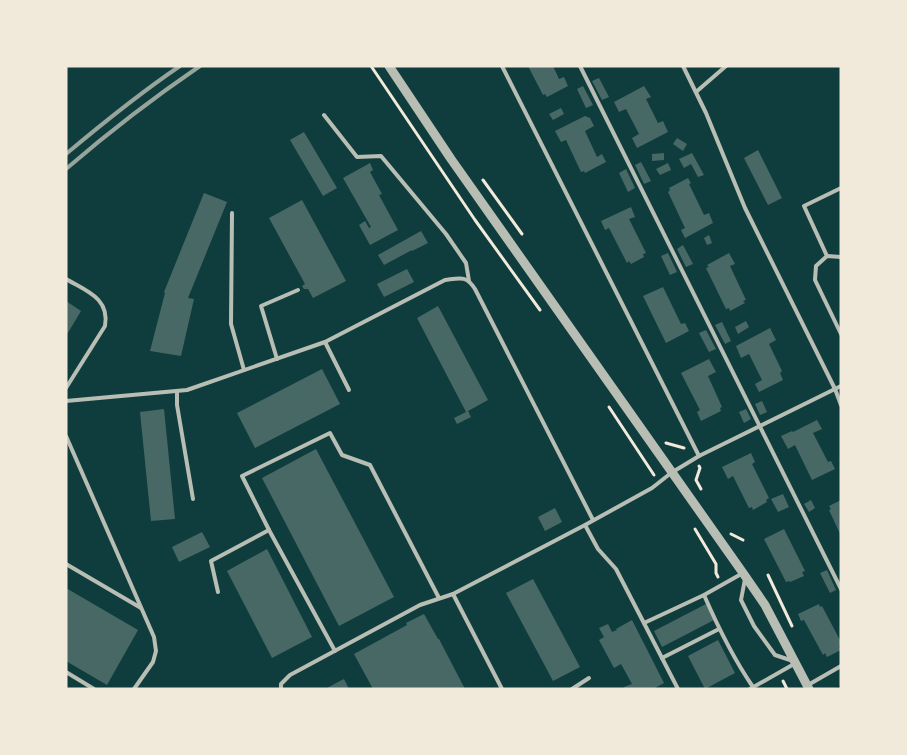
<svg xmlns="http://www.w3.org/2000/svg" width="907" height="755" viewBox="0 0 907 755" font-family="Poppins,sans-serif">
<rect width="100%" height="100%" fill="#0f3d3e"/>
<g fill="none" stroke-linecap="round" stroke-linejoin="round">
<path stroke="#0a2a2b" stroke-width="5" d="M838 689 841 687"/>
</g>
<g fill="#486865">
<path d="M528 66H553L559 79 564 77 568 86 547 97 545 94 543 95Z"/>
<path d="M599 78 609 97 602 100 592 81Z"/>
<path d="M583 86 593 105 586 108 577 89Z"/>
<path d="M644 86 651 97 646 99 658 123 663 121 668 132 637 148 632 138 639 134 626 109 619 112 614 102Z"/>
<path d="M561 108 564 114 553 120 549 114Z"/>
<path d="M585 116 590 118 594 126 585 131 597 157 602 154 606 162 585 173 584 171 581 172 566 140 561 142 555 131Z"/>
<path d="M304 132 337 188 323 196 290 140Z"/>
<path d="M677 138 687 144 683 151 673 144Z"/>
<path d="M758 150 782 198 768 205 744 158Z"/>
<path d="M664 153V160L652 161V154Z"/>
<path d="M692 153 704 175 698 177 691 164 684 168 679 159Z"/>
<path d="M641 162 651 181 644 184 635 165Z"/>
<path d="M370 163 373 170 370 172 382 194 379 195 398 230 370 245 359 225 365 221 369 228 371 227 343 178Z"/>
<path d="M668 163 671 170 660 175 656 169Z"/>
<path d="M626 169 635 188 628 192 619 173Z"/>
<path d="M688 178 691 183 689 184 704 215 709 213 713 223 685 238 681 230 685 228 668 192 670 190 669 188Z"/>
<path d="M204 193 227 202 188 298 194 299 181 356 150 351 165 293 164 292Z"/>
<path d="M302 200 346 281 313 298 308 289H304L302 286 305 284 269 218Z"/>
<path d="M631 207 635 217 629 219 646 253 643 254 644 257 631 264 629 261 627 263 609 228 605 230 601 221Z"/>
<path d="M421 231 428 243 412 251V250L384 265 378 255Z"/>
<path d="M709 235 712 243 707 245 704 238Z"/>
<path d="M683 245 693 264 686 267 677 249Z"/>
<path d="M668 253 677 272 670 275 661 256Z"/>
<path d="M729 253 735 264 730 266 746 300 743 301 745 303 730 311 729 308 726 309 706 268 709 267 707 265Z"/>
<path d="M407 269 414 282 384 297 377 284Z"/>
<path d="M663 287 681 324 685 323 689 331 666 343 643 296Z"/>
<path d="M66 301 81 311 66 336Z"/>
<path d="M438 306 488 400 468 411 471 417 457 424 454 418 466 412 417 318Z"/>
<path d="M746 321 749 327 738 334 735 327Z"/>
<path d="M722 322 731 341 725 344 715 325Z"/>
<path d="M770 328 776 340 769 344 782 371 780 373 783 380 759 392 755 384 762 380 749 354 741 358 736 346Z"/>
<path d="M706 330 716 349 709 352 699 333Z"/>
<path d="M709 359 716 372 708 376 722 407 720 408 721 411 701 421 697 412 700 410 681 373Z"/>
<path d="M322 369 340 404 255 448 237 413Z"/>
<path d="M762 401 767 412 760 415 755 404Z"/>
<path d="M164 409 175 519 151 521 140 412Z"/>
<path d="M746 409 751 419 744 423 739 412Z"/>
<path d="M817 420 822 429 813 433 828 462 831 461 835 469 812 480 795 445 788 449 781 436 792 431 793 432Z"/>
<path d="M316 449 394 597 339 626 262 478Z"/>
<path d="M751 453 755 462 752 464 769 498 766 500 767 502 753 510 752 507 749 508 733 476 728 479 722 467Z"/>
<path d="M783 494 789 507 778 512 771 499Z"/>
<path d="M811 500 815 508 809 512 804 504Z"/>
<path d="M841 500V536L829 510 831 509 829 506Z"/>
<path d="M555 508 562 522 545 531 538 517Z"/>
<path d="M784 529 805 571 802 572 804 576 790 582 789 581 786 582 764 539Z"/>
<path d="M202 532 210 547 179 562 172 547Z"/>
<path d="M267 549 312 637 272 658 227 571Z"/>
<path d="M827 570 836 590 830 593 820 573Z"/>
<path d="M533 579 580 667 553 681 506 593Z"/>
<path d="M66 588 138 630 107 685 66 661Z"/>
<path d="M706 604 714 620 662 647 654 631Z"/>
<path d="M819 604 820 607 822 606 841 642V645L839 646 841 650 827 657 825 653 823 655 804 620 801 621 798 614Z"/>
<path d="M424 614 438 639H439L465 689H373L354 654 407 625 406 623Z"/>
<path d="M632 620 664 683 653 689H625L624 687 632 684 621 664 614 668 599 640 604 637 599 628 608 624 612 632 617 630 616 629Z"/>
<path d="M718 640 735 673 705 689 688 656Z"/>
<path d="M344 679 349 689H325L340 681Z"/>
</g>
<g fill="none" stroke-linecap="round" stroke-linejoin="round">
<g stroke="#f1e9da" stroke-width="3">
<path d="M371 66 475 220 540 310"/>
<path d="M483 180 522 234"/>
<path d="M609 407 654 475"/>
<path d="M666 443 684 448"/>
<path d="M699 466 700 468 696 480 701 489"/>
<path d="M695 529 716 564V573L718 577"/>
<path d="M731 534 743 540"/>
<path d="M768 575 792 626"/>
<path d="M783 681 787 689"/>
</g>
<g stroke="#b8beb3" stroke-width="4">
<path d="M502 66 699 456"/>
<path d="M580 66 841 589"/>
<path d="M683 66 706 113 745 208 835 389 841 405"/>
<path d="M696 92 726 66"/>
<path d="M324 115 357 157 381 156 446 234 466 263 469 281"/>
<path d="M232 213 231 324 244 370"/>
<path d="M827 256 804 206 841 188"/>
<path d="M841 257 827 256 816 266 815 280 841 334"/>
<path d="M66 279C86 291 110 298 105 326L66 388"/>
<path d="M325 342 349 390"/>
<path d="M277 359 261 306 298 290"/>
<path d="M177 391V405L193 499"/>
<path d="M66 401 187 390 325 342 445 280C460 278 466 275 475 289L593 520"/>
<path d="M66 436 154 637 156 651 153 662 134 689"/>
<path d="M585 525 598 549 616 569 678 689"/>
<path d="M269 530 242 476 330 433 342 455 370 465 439 598"/>
<path d="M66 564 141 608"/>
<path d="M745 579 741 600 754 626 775 655 793 661"/>
<path d="M218 592 211 561 269 530 335 651"/>
<path d="M453 594 502 689"/>
<path d="M704 595C718 627 733 658 753 687"/>
<path d="M644 623 704 595 743 573"/>
<path d="M662 658 719 629"/>
<path d="M66 672 94 689"/>
<path d="M808 685 841 666"/>
<path d="M281 689V684L290 675 420 605 453 594 585 525 652 488 671 473 699 456 841 386"/>
<path d="M572 689 589 678"/>
<path d="M750 689 794 664"/>
</g>
<path stroke="#b8beb3" stroke-width="9" d="M389 66 451 159 743 573 765 605 809 689"/>
<g stroke="#97a49c" stroke-width="4">
<path d="M66 154C103 123 140 93 180 66"/>
<path d="M66 169C109 132 153 98 200 66"/>
</g>
</g>
<rect width="907" height="755" fill="none" stroke="#f1e9da" stroke-width="135"/>
</svg>
